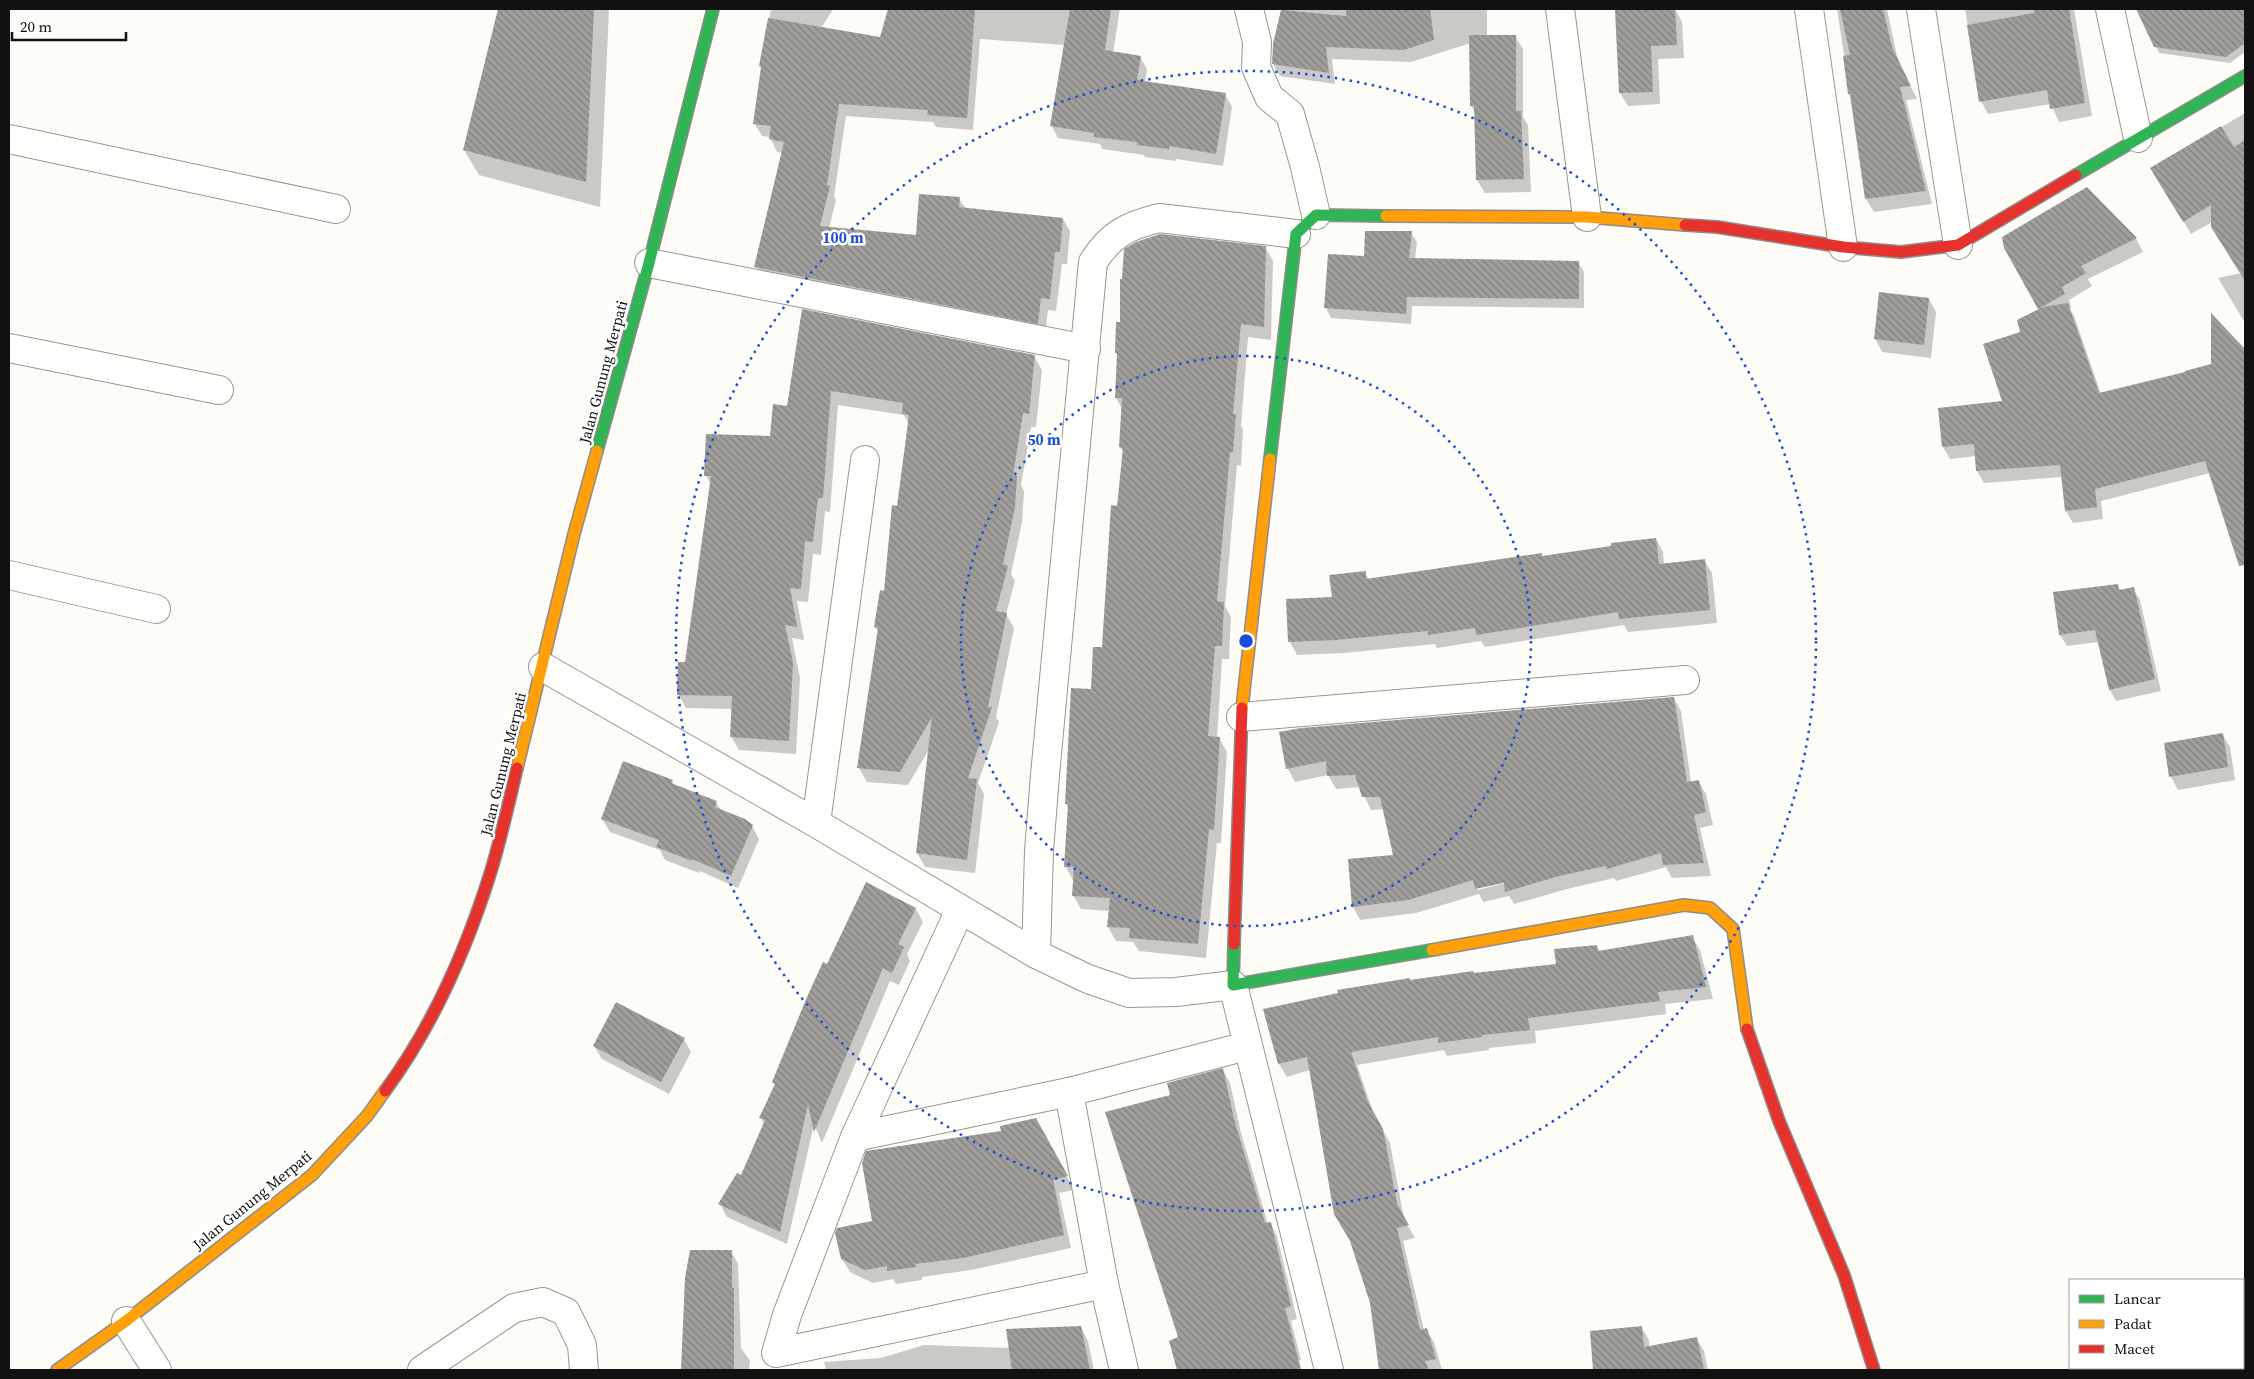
<svg xmlns="http://www.w3.org/2000/svg" width="2254" height="1379" viewBox="0 0 2254 1379" font-family="'Source Serif 4',serif">
<defs>
<pattern id="building-back-hatch" width="6" height="6" patternUnits="userSpaceOnUse" patternTransform="scale(1.25)"><rect width="6" height="6" fill="#a19f9c"/><path d="M-1 5l2 2M0 0l6 6M5-1l2 2" fill="none" stroke="#82807e"/></pattern>
</defs>
<rect width="100%" height="100%" fill="#fdfcf7"/>
<g fill="#0003" fill-rule="evenodd">
<path d="M499 9H609L600 207 479 175 464 150Z"/>
<path d="M771 9H833L822 27 881 38 889 9H1120L1113 53 1140 57 1147 69 1145 82 1225 94 1232 107 1223 166 1176 159V161L1145 157 1144 155 1102 149 1100 144 1058 138 1051 125 1065 45 980 39 973 130 936 127 933 122 846 116 834 196 836 200 829 228 917 236 959 199 966 209 1063 219 1070 231 1067 264H1062L1056 311 1048 310 1045 336 763 279 756 267 783 153 777 152 770 137 762 136 754 123 762 68 761 66Z"/>
<path d="M1283 9H1487V36H1515L1523 49V117L1528 125 1531 192 1485 193 1477 180 1475 112 1471 106V43L1411 62 1332 59 1335 84 1280 76 1273 64 1274 44Z"/>
<path d="M1675 9 1682 22 1684 58 1658 59 1660 104 1628 106 1620 93 1616 11Z"/>
<path d="M1837 9H1887L1898 61 1917 99 1906 100 1932 204 1874 212 1866 199Z"/>
<path d="M1965 9H2074L2092 116 2059 122 2051 104 1988 114 1981 101Z"/>
<path d="M2138 9H2245V52L2230 63 2159 53Z"/>
<path d="M2245 113V323L2218 278 2241 273 2212 222 2191 234 2152 169Z"/>
<path d="M2090 192 2136 239 2143 252 2088 279 2092 286 2069 300 2071 307 2069 308 2074 316 2101 394 2187 373 2212 365 2239 344 2245 355V537L2235 540 2210 473 2101 501 2103 519 2073 523 2066 511 2062 477 1984 483 1977 471 1976 456 1950 459 1943 447 2004 402 2022 332 2040 310 2005 247Z"/>
<path d="M1411 233 1417 242 1415 259 1578 262 1584 272V308L1412 306 1411 324 1331 318 1326 308 1329 256 1366 257Z"/>
<path d="M1265 247 1273 261 1271 340 1248 337 1241 426 1243 429 1241 466 1237 465 1225 606 1231 617 1229 659H1222L1217 738H1219L1227 752 1221 843H1217L1206 958 1139 951 1133 942 1116 941 1108 927 1110 911 1081 909 1073 895V880L1065 866 1069 810 1066 804 1103 648 1124 453 1120 447 1122 409 1116 398 1118 356 1116 353 1122 323Z"/>
<path d="M1929 299 1936 312 1931 358 1882 352 1875 338Z"/>
<path d="M803 311 1034 356 1042 370 1036 427H1031L1021 485 1024 491 1022 522 1011 574 1015 581 1006 614 1014 628 996 717 999 722 978 783 984 794 975 873 925 867 917 853 930 748 908 785 867 782 859 768 878 632 875 627 885 593 909 424 904 415 838 405 830 512 825 511 821 555 813 554 808 602 797 601 804 640 792 638 800 678 796 754 739 750 731 736 732 709 686 708 678 694 686 663 711 485 706 475 772 437 788 407Z"/>
<path d="M1656 539 1663 552 1664 565 1704 560 1712 573 1717 623 1628 632 1624 625 1485 647 1481 641 1437 648 1435 644 1344 653 1297 655 1290 642 1333 598 1365 572 1369 580 1541 554 1543 557Z"/>
<path d="M2117 585 2121 591 2133 589 2140 600 2161 691 2116 701 2110 690 2099 642 2067 646 2060 635 2054 593Z"/>
<path d="M1674 698 1681 711 1691 782 1698 781 1706 794 1713 825 1700 828 1711 876 1672 878 1666 867 1616 881 1614 878 1567 889 1514 904 1509 896 1483 902 1479 894 1416 913 1360 920 1353 907 1394 856 1384 809 1371 810 1360 787 1336 789 1328 775 1295 782 1288 769 1281 733ZM1510 880 1511 882 1477 890V888Z"/>
<path d="M2222 734 2230 747 2235 780 2178 790 2171 777Z"/>
<path d="M672 781 674 785 716 802 721 811 752 826 759 839 738 888 700 871 699 873 665 860 660 850 610 832 602 819Z"/>
<path d="M916 909 923 922 907 954 910 961 899 985 890 981 822 1143 814 1124 787 1244 727 1217 720 1204 742 1176 764 1124 761 1118 775 1086 773 1082 828 966Z"/>
<path d="M1692 937 1700 950 1713 999 1665 1004 1666 1014 1535 1031 1536 1043 1489 1048V1050L1447 1056 1444 1050 1357 1065 1374 1115 1390 1143 1404 1219 1415 1238 1403 1241 1424 1330 1426 1329 1434 1342 1442 1370H1380L1371 1303 1310 1070 1287 1077 1279 1064 1410 981 1557 965 1597 946 1600 952Z"/>
<path d="M684 1039 691 1052 669 1094 602 1059 594 1046Z"/>
<path d="M1223 1070 1230 1083 1241 1133 1268 1224 1270 1223 1277 1236 1297 1319 1291 1321 1301 1360H1299L1301 1370H1178L1170 1341 1179 1338 1171 1096Z"/>
<path d="M1043 1132 1074 1190 1059 1193 1071 1248 971 1270 922 1277V1280L896 1284 893 1279 873 1283 850 1272 842 1259 873 1222Z"/>
<path d="M731 1251 738 1264 741 1348 750 1361 749 1370H683L686 1278Z"/>
<path d="M1081 1327 1088 1341 1094 1370H826L824 1362 881 1358 924 1345 1010 1348Z"/>
<path d="M1641 1327 1649 1340V1347L1696 1338 1704 1351 1708 1370H1594L1591 1332Z"/>
</g>
<g fill="url(#building-back-hatch)">
<path d="M498 9H594L586 182 463 150Z"/>
<path d="M888 9H975L967 118 927 115 928 110 839 104 827 185 830 186 820 226 916 235 919 194 960 197 959 207 1063 218 1060 252H1055L1050 299 1041 298 1038 324 754 267 784 142 769 139 771 126 753 124 761 67 759 66 768 18 880 37Z"/>
<path d="M1070 9H1111L1105 50 1141 56 1137 80 1226 93 1216 154 1170 146 1169 149 1137 145V142L1094 137V133L1050 126Z"/>
<path d="M1346 9H1430L1434 40 1404 50 1326 47 1329 73 1272 64 1273 44 1281 10 1346 16Z"/>
<path d="M1675 9 1677 45 1651 46 1653 92 1619 93 1615 10Z"/>
<path d="M1840 9H1883L1892 47 1911 86 1900 87 1926 191 1865 199 1850 94H1848L1843 56 1850 55Z"/>
<path d="M2034 9H2069L2085 103 2050 109 2047 90 1979 102 1967 25 2034 13Z"/>
<path d="M2136 9H2245V43L2226 57 2154 47Z"/>
<path d="M1469 35H1516V111H1521L1524 179 1476 180 1474 106H1470Z"/>
<path d="M2221 126 2234 147 2245 140V281L2211 227V205L2183 222 2150 168Z"/>
<path d="M2087 187 2137 238 2081 266 2086 273 2062 287 2065 294 2038 309 2004 248 2002 237Z"/>
<path d="M1365 231H1412L1409 258 1579 261V299L1407 297 1406 314 1324 308 1328 254 1364 256Z"/>
<path d="M1160 234 1266 246 1264 327 1241 324 1233 414H1236L1233 452H1230L1217 601 1224 602 1222 646H1215L1208 736 1220 737 1214 830 1209 829 1198 944 1129 938 1130 928 1107 927 1110 898 1072 896 1074 867H1064L1068 804H1065L1071 688 1091 689 1093 647H1102L1111 505 1117 506 1123 448 1119 447 1122 398H1115L1117 353H1115L1116 322H1120V279H1122L1124 249 1136 242Z"/>
<path d="M1879 292 1929 298 1924 345 1874 339Z"/>
<path d="M2068 303 2099 393 2185 372V371L2211 364V313L2245 349V565L2239 566 2205 461 2095 489 2097 507 2065 511 2060 465 1976 471 1974 444 1942 447 1938 408 2002 401 1983 344 2020 332 2017 320 2043 307Z"/>
<path d="M802 309 1035 355 1029 414 1023 413 1013 475 1017 476 1015 507 1003 564 1008 566 996 611 1007 613 988 707H992L968 778 977 779 967 860 916 853 932 717 900 772 857 768 878 628 874 627 880 590 884 591 892 505 897 506 909 415 902 414 903 403 831 391 823 498H818L813 542 805 541 801 589 790 588 797 627 785 625 793 663 789 741 730 737 732 696 677 695 678 662H685L711 476H704L706 434 770 436 773 404 787 406Z"/>
<path d="M1656 538 1659 564 1705 559 1710 610 1619 619 1618 612 1476 635 1475 628 1428 635V631L1336 640 1288 642 1286 599 1332 597 1329 575 1366 571V579L1542 553V556L1611 546V543Z"/>
<path d="M2118 584 2119 590 2134 587 2155 679 2109 690 2095 630 2059 635 2053 592Z"/>
<path d="M1674 697 1687 782 1699 780 1706 812 1694 815 1704 863 1663 865 1661 853 1607 869 1606 866 1559 876 1505 892 1504 883 1475 889 1473 880 1408 900 1352 907 1348 859 1393 855 1380 797H1362L1355 775 1327 776 1326 761 1286 769 1279 732 1301 728Z"/>
<path d="M2223 733 2228 767 2169 777 2164 743Z"/>
<path d="M623 761 673 780 671 783 717 801 715 807 745 819 753 825 731 876 692 859V861L656 847 659 840 601 819Z"/>
<path d="M866 882 916 908 898 944 904 947 892 973 883 968 814 1132 808 1104 780 1232 718 1204 737 1173 741 1175 765 1120 759 1118 775 1084 772 1082 807 997 823 962 827 964Z"/>
<path d="M1693 935 1706 987 1658 992 1660 1001 1528 1018 1530 1030 1482 1035V1037L1438 1043V1037L1351 1052 1367 1100 1383 1129 1397 1204 1409 1225 1397 1228 1420 1330 1427 1328 1436 1359 1425 1361 1429 1370H1379L1370 1303 1350 1241 1334 1214 1307 1057 1278 1064 1263 1009 1338 993 1337 990 1410 978V980L1473 971 1474 973 1556 964 1554 949 1597 945 1598 951Z"/>
<path d="M616 1002 685 1038 661 1082 593 1046Z"/>
<path d="M1223 1068 1234 1119 1265 1223 1271 1222 1291 1306 1285 1308 1301 1370H1177L1169 1341 1178 1337 1105 1112 1170 1095 1167 1083Z"/>
<path d="M1036 1118 1068 1176 1053 1180 1064 1235 963 1258 915 1264 916 1267 887 1271V1266L865 1270 841 1259 835 1233 837 1228 872 1221 862 1163 866 1151 1001 1131 1000 1126Z"/>
<path d="M690 1250H732V1288H734V1370H681L685 1278Z"/>
<path d="M1081 1326 1090 1370H1012L1006 1329Z"/>
<path d="M1642 1326 1644 1347 1697 1337 1704 1370H1593L1590 1331Z"/>
</g>
<g fill="none" stroke-linecap="round" stroke-linejoin="round">
<defs>
<g id="street">
<path d="M1249 9 1257 42 1256 67 1269 97 1290 114 1305 167 1316 215"/>
<path d="M1560 9 1587 217"/>
<path d="M1809 9 1843 247"/>
<path d="M1921 9 1958 245"/>
<path d="M2110 9 2138 138"/>
<path d="M9 139 336 209"/>
<path d="M649 263 1086 349"/>
<path d="M9 348 219 390"/>
<path d="M9 575 156 609"/>
<path d="M543 667 816 823 1036 954 1088 979 1129 993 1176 992 1233 985 1329 1370"/>
<path d="M1241 717 1685 680"/>
<path d="M816 823 865 460"/>
<path d="M960 910 855 1137 787 1315 776 1353 1104 1284"/>
<path d="M1036 954 1039 851 1045 775 1093 262C1111 234 1127 226 1159 218L1296 234"/>
<path d="M1069 1092 1247 1046"/>
<path d="M855 1137 1069 1092 1104 1284 1124 1370"/>
<path d="M126 1321 157 1370"/>
<path d="M422 1370 514 1308 543 1302 566 1312 582 1345 584 1370"/>
</g>
<g id="fast">
<path d="M2076 175 2245 76"/>
<path d="M597 451 649 263 713 9"/>
<path d="M1270 459 1296 234 1316 215 1386 216"/>
<path d="M1234 944 1233 985 1432 950"/>
</g>
<g id="slow">
<path d="M1386 216 1587 217 1685 225"/>
<path d="M1242 708 1270 459"/>
<path d="M517 768 574 534 597 451"/>
<path d="M1432 950 1684 905 1710 908 1733 929 1747 1029"/>
<path d="M57 1370 126 1321 312 1175 367 1116 385 1091"/>
</g>
<g id="jam">
<path d="M1685 225 1717 227 1843 247 1901 252 1958 245 2076 175"/>
<path d="M1234 944 1242 708"/>
<path d="M1747 1029 1779 1121 1844 1275 1874 1370"/>
<path d="M385 1091C433 1026 467 948 491 871 501 838 509 802 517 768"/>
</g>
</defs>
<use href="#street" stroke="#979795" stroke-width="30"/>
<use href="#fast" stroke="#8e8d8b" stroke-width="14"/>
<use href="#slow" stroke="#8e8d8b" stroke-width="14"/>
<use href="#jam" stroke="#8e8d8b" stroke-width="14"/>
<use href="#street" stroke="#fffffe" stroke-width="28"/>
<use href="#fast" stroke="#30b455" stroke-width="11"/>
<use href="#slow" stroke="#ff9f0a" stroke-width="11"/>
<use href="#jam" stroke="#e5322d" stroke-width="11"/>
</g>
<g fill="none" stroke="#1d4ed8" stroke-width="2.5" stroke-dasharray="2.5 5">
<circle cx="1246" cy="641" r="285"/>
<circle cx="1246" cy="641" r="570"/>
</g>
<g text-anchor="middle" dominant-baseline="central" stroke-width="5" stroke-linejoin="round" paint-order="stroke">
<g font-size="15" fill="#111" stroke="#fff">
<text transform="translate(603 372) rotate(-75)">Jalan Gunung Merpati</text>
<text transform="translate(503 764) rotate(-76)">Jalan Gunung Merpati</text>
<text transform="translate(252 1200) rotate(-39)">Jalan Gunung Merpati</text>
</g>
</g>
<circle cx="1246" cy="641" r="8" fill="#1d4ed8" stroke="#fff" stroke-width="2.5"/>
<g font-size="15" text-anchor="middle" font-weight="bold" fill="#1d4ed8" stroke="#fff" stroke-width="5" stroke-linejoin="round" paint-order="stroke">
<text x="843" y="243">100 m</text>
<text x="1044" y="445">50 m</text>
</g>
<rect width="2254" height="1379" fill="none" stroke="#111111" stroke-width="20"/>
<rect x="2069" y="1279" width="175" height="90" fill="#ffffff" stroke="#a0a0a0"/>
<rect x="2079" y="1295" width="25" height="8" fill="#30b455" stroke="#a0a0a0"/>
<text x="2114" y="1304" font-size="15" fill="#111111">Lancar</text>
<rect x="2079" y="1320" width="25" height="8" fill="#ff9f0a" stroke="#a0a0a0"/>
<text x="2114" y="1329" font-size="15" fill="#111111">Padat</text>
<rect x="2079" y="1345" width="25" height="8" fill="#e5322d" stroke="#a0a0a0"/>
<text x="2114" y="1354" font-size="15" fill="#111111">Macet</text>
<path d="M12 32v8h114v-8" fill="none" stroke="#111111" stroke-width="2.5"/>
<text x="20" y="32" font-size="15" fill="#111111" stroke="#ffffff" stroke-width="4" paint-order="stroke">20 m</text>
</svg>
